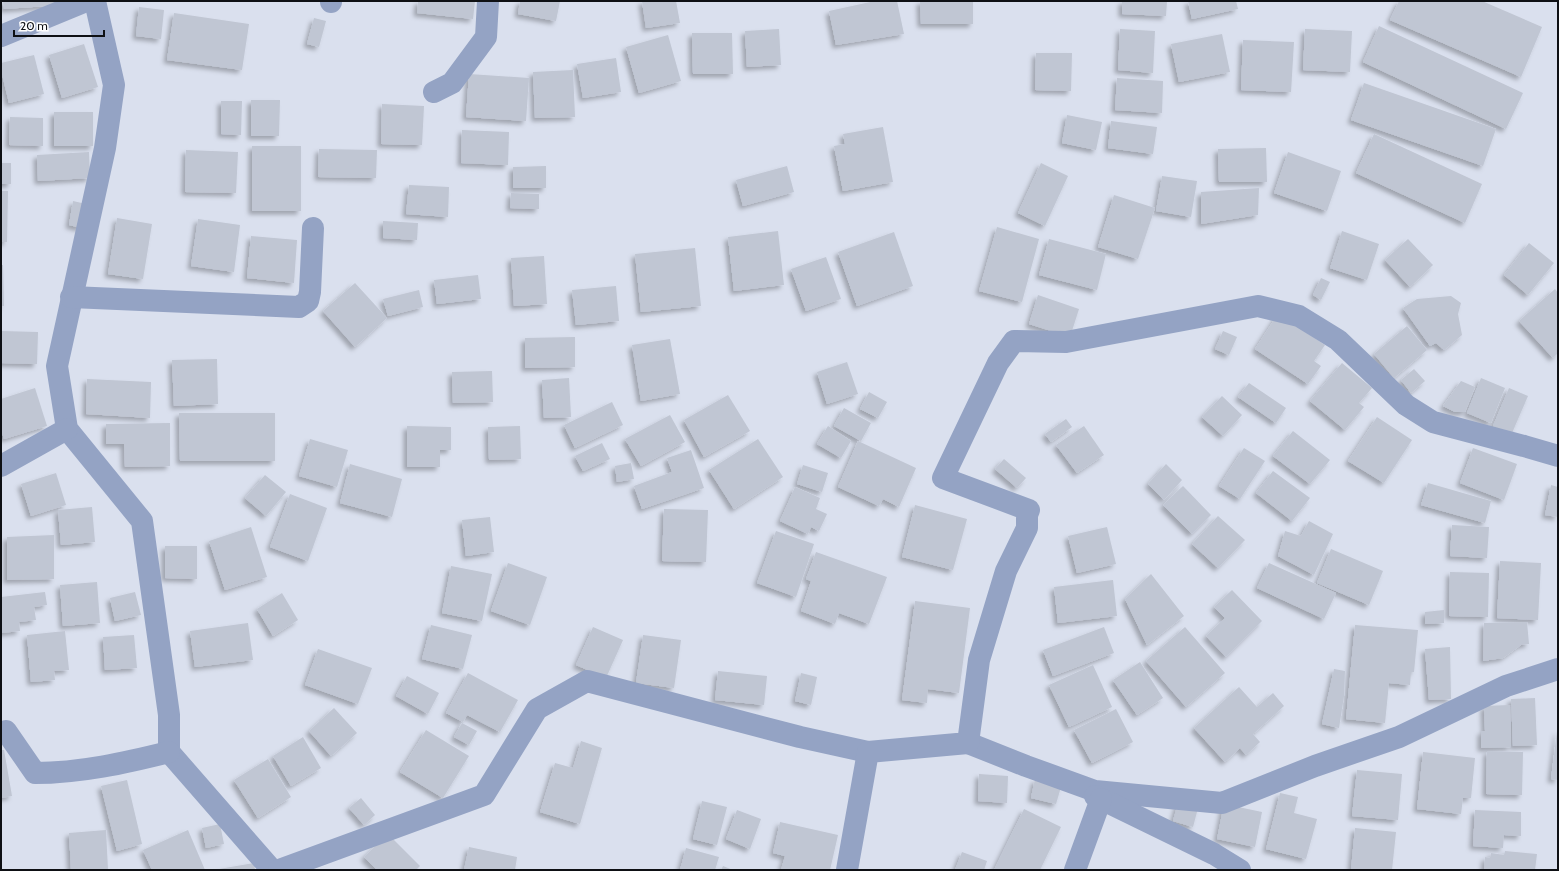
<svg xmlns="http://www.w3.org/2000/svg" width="1559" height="871" viewBox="0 0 1559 871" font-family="Cabin,sans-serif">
<defs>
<filter id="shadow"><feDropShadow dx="-3.5" dy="3.5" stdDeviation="2" flood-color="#0004"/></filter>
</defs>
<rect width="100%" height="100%" fill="#dae0ee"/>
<g fill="#c0c6d3" filter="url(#shadow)">
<path d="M3 1H62V5L4 9Z"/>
<path d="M418 1H475L473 19 417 13Z"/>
<path d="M520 1H560L556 21 518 14Z"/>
<path d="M642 1H676L680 23 646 28Z"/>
<path d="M875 1H897L904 34 836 45 829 11Z"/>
<path d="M920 1H973V24H921Z"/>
<path d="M1122 1H1167L1166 16 1122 14Z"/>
<path d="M1188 1H1236L1238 9 1192 19Z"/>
<path d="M1399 1H1482L1542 27 1521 77 1390 20Z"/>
<path d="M139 7 164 10 161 39 136 36Z"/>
<path d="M174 13 249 24 242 70 167 60Z"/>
<path d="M314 18 326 21 319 47 307 44Z"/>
<path d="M1379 26 1523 93 1506 129 1363 62Z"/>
<path d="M779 29 781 65 747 67 745 31Z"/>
<path d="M1120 29 1155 31 1153 73 1118 70Z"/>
<path d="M1305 29 1352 31 1350 72 1303 70Z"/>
<path d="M692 33H732L733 74H693Z"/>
<path d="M1222 34 1230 72 1179 82 1171 44Z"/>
<path d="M668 35 681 81 639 93 626 47Z"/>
<path d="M1243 40 1294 42 1291 92 1241 90Z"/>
<path d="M84 44 98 87 62 98 49 55Z"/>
<path d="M1036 53H1072L1071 91 1035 90Z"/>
<path d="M34 55 44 94 9 103 1 70V63Z"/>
<path d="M616 58 621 92 583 98 577 64Z"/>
<path d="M573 70 575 117 535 118 533 72Z"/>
<path d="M469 74 529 78 526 121 466 117Z"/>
<path d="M1117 78 1163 81 1162 113 1115 110Z"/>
<path d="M1364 83 1496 129 1483 166 1351 120Z"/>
<path d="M251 100H280L279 136H251Z"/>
<path d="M221 101H242L241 135 221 134Z"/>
<path d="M382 104 424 106 422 145 381 144Z"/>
<rect x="54" y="112" width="39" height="34"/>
<path d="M1067 115 1102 122 1096 150 1062 143Z"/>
<path d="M10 117 43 118V146L9 145Z"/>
<path d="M1111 121 1157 127 1153 154 1108 148Z"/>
<path d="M883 127 893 182 843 191 834 146 845 144 843 134Z"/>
<path d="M462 130 509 132 508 165 461 163Z"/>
<path d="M1374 134 1482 184 1465 223 1356 173Z"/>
<rect x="252" y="146" width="49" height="65"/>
<path d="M1266 148 1267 182H1219L1218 149Z"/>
<path d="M319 149 377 150 376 178 318 177Z"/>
<path d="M186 150 238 152 236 193 185 192Z"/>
<path d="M89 152 90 178 38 181 37 155Z"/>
<path d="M1288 152 1341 171 1327 211 1274 193Z"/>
<rect x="1" y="163" width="10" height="21"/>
<path d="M1041 163 1068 176 1045 226 1018 213Z"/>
<path d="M546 166V188H513V167Z"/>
<path d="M787 166 794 192 743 206 736 180Z"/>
<path d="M1162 176 1197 181 1191 217 1156 211Z"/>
<path d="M409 185 449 187 448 217 406 214Z"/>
<path d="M1259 188 1258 215 1201 224V192Z"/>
<path d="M1 191H8L7 242H1Z"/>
<path d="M511 193 539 194V209L510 208Z"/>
<path d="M1114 195 1155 208 1138 259 1098 247Z"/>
<path d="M73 201 86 204 81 228 69 225Z"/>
<path d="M117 218 152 224 143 279 108 274Z"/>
<path d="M198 219 240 225 234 272 191 266Z"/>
<path d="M383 221 418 223 417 240 383 238Z"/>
<path d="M997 227 1039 239 1022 302 979 291Z"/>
<path d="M778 231 784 285 734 291 728 237Z"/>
<path d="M1342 231 1379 244 1367 280 1330 268Z"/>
<path d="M894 232 913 286 857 306 838 252Z"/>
<path d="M251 236 297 240 294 283 247 278Z"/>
<path d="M1049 239 1106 254 1097 290 1039 275Z"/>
<path d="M1408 239 1433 265 1410 287 1385 260Z"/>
<path d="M1529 243 1554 263 1528 295 1504 275Z"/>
<path d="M695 248 701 306 641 312 635 254Z"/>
<path d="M544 256 547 304 514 306 511 258Z"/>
<path d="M826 257 841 299 806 311 791 269Z"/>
<path d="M1 265H3L4 306H1Z"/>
<path d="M478 275 481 299 437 304 434 280Z"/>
<path d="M1321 278 1330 282 1321 300 1313 295Z"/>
<path d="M355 283 387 318 355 347 323 311Z"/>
<path d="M616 286 619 321 576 325 572 290Z"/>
<path d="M1555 289 1558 293V353L1553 358 1519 321Z"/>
<path d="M419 290 423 307 388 316 383 299Z"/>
<path d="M1038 295 1079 309 1070 337 1029 324Z"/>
<path d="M1451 296 1461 303 1458 314 1462 335 1444 350 1436 343 1430 346 1403 308 1417 299Z"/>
<path d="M1278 314 1325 345 1314 361 1321 366 1308 384 1255 349Z"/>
<path d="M1407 326 1427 350 1394 378 1374 354Z"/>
<path d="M1 331 38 332 37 364 1 363Z"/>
<path d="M1223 331 1237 337 1229 355 1215 349Z"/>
<path d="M575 337V367L525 368V338Z"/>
<path d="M670 339 680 394 641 401 632 345Z"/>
<path d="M217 359 218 404 174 406 172 360Z"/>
<path d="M847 362 858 394 827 404 817 372Z"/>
<path d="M1342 363 1372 388 1359 403 1364 407 1345 430 1310 401Z"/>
<path d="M1414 369 1425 381 1411 393 1401 380Z"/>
<path d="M492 371 493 402 453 403 452 372Z"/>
<path d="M569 378 571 417 544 418 542 380Z"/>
<path d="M1481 378 1505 388 1491 423 1467 413Z"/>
<path d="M87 379 151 382 150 418 86 414Z"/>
<path d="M1461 381 1475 387 1465 412H1455L1443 406Z"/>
<path d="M1249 383 1286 408 1276 423 1238 397Z"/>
<path d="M35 388 47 426 4 439 1 430V399Z"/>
<path d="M1509 388 1528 396 1512 433 1493 426Z"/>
<path d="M869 392 887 402 878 418 860 409Z"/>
<path d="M728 395 750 431 704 457 684 420Z"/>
<path d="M1222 396 1242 415 1223 436 1202 417Z"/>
<path d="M612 402 623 425 575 448 564 425Z"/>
<path d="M844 408 871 423 861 441 834 426Z"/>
<path d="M179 413H275V461H180Z"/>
<path d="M670 415 685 442 641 466 625 439Z"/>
<path d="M1377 417 1412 440 1384 483 1348 461Z"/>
<path d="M1066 419 1072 427 1051 442 1045 434Z"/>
<path d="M170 423V466L125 467 124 444H106V424Z"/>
<path d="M407 426 451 427V450H440V467H407Z"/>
<path d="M520 426 521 459 489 460 488 427Z"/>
<path d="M828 426 851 441 841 458 817 444Z"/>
<path d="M1084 426 1104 455 1077 473 1056 445Z"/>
<path d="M1293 431 1330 460 1310 484 1273 456Z"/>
<path d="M310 439 348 450 337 487 299 476Z"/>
<path d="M758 439 783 477 734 509 709 470Z"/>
<path d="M858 441 916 468 899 507 883 499 879 506 838 487Z"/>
<path d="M602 443 610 459 583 471 575 456Z"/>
<path d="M1244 448 1265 461 1240 499 1219 486Z"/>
<path d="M1473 448 1517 464 1504 500 1460 483Z"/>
<path d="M691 450 704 488 642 509 634 486 672 472 667 458Z"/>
<path d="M1004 459 1026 478 1017 488 995 469Z"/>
<path d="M631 463 634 479 617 482 615 466Z"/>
<path d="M350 464 402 479 392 517 340 503Z"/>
<path d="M1166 464 1182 480 1164 500 1148 484Z"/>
<path d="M803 465 828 473 822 492 797 484Z"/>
<path d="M1273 471 1310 498 1292 521 1256 493Z"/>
<path d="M56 473 66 505 31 516 21 484Z"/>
<path d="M265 475 286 492 266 516 245 498Z"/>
<path d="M1428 483 1491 501 1485 523 1421 505Z"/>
<path d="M1551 485 1558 487V517L1545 515Z"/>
<path d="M1183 486 1211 515 1192 534 1163 505Z"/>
<path d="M795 487 820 498 816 509 827 514 819 531 811 527 808 534 780 521Z"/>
<path d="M290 494 327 508 308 561 270 547Z"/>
<path d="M915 505 967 519 953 570 902 557Z"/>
<path d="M92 507 95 542 61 545 58 510Z"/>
<path d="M664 509 708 510 706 562 662 561Z"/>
<path d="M1218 516 1245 540 1218 568 1192 544Z"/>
<path d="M490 517 494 552 466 556 462 520Z"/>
<path d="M1309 521 1333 534 1314 575 1278 556 1285 531 1301 536Z"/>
<path d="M1452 525 1489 527 1487 558 1450 556Z"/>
<path d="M251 527 267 577 225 590 209 541Z"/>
<path d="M1107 527 1116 564 1077 573 1068 536Z"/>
<path d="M776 531 814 544 796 597 757 583Z"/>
<path d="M54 535V579L7 580V537Z"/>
<path d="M165 546H197V579L165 578Z"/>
<path d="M1331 549 1383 571 1369 605 1317 583Z"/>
<path d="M816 552 887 577 869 624 839 613 835 624 801 611 811 581 806 579Z"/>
<path d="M1500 561 1541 563 1538 620 1497 618Z"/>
<path d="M508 563 547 577 530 625 491 611Z"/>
<path d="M1269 563 1336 593 1324 619 1257 588Z"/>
<path d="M451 566 492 574 482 621 442 613Z"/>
<path d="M1450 572 1489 573 1488 617 1449 616Z"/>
<path d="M1151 574 1184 616 1147 645 1125 599Z"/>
<path d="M1113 580 1117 616 1058 623 1054 587Z"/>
<path d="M97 582 100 623 63 626 60 585Z"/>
<path d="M1232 590 1262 621 1226 657 1206 636 1225 618 1214 607Z"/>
<path d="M45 592 47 605 34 607 36 620 19 622 20 631 1 633V597Z"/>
<path d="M135 592 141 615 115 621 110 598Z"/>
<path d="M282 593 298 620 273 636 257 609Z"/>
<path d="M915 601 970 608 959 693 928 689 927 703 902 700Z"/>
<path d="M1444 610V623L1425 624V612Z"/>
<path d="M1527 622 1529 644 1521 645 1503 658 1483 661 1484 623Z"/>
<path d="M248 623 253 660 195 667 190 631Z"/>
<path d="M431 625 472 635 463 669 422 659Z"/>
<path d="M1355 625 1418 630 1414 672H1411L1410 685 1389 683 1385 723 1346 719Z"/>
<path d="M593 627 623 640 606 678 576 665Z"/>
<path d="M1104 627 1114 653 1053 676 1043 650Z"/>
<path d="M1185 627 1225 673 1186 707 1146 661Z"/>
<path d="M65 631 69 670 54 671 55 680 31 682 27 635Z"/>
<path d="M134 635 137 668 105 670 103 637Z"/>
<path d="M643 635 681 640 674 688 636 683Z"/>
<path d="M1450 647 1451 699 1429 700 1425 649Z"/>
<path d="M318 649 372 668 358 704 305 685Z"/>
<path d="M1140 662 1163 698 1137 715 1113 680Z"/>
<path d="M1093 665 1112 707 1069 727 1049 685Z"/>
<path d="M1334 669 1345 671 1344 696 1339 728 1322 724Z"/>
<path d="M718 671 767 676 764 705 715 700Z"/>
<path d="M468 673 518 700 500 732 467 715 463 722 446 713Z"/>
<path d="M801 673 817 677 811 705 795 701Z"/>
<path d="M407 676 439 693 428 714 396 696Z"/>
<path d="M1239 687 1257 707 1273 693 1284 706 1253 734 1260 742 1246 755 1240 748 1225 762 1194 728Z"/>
<path d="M1535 698 1537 745 1513 746 1511 699Z"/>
<path d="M1510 705 1511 747 1481 748V731H1485L1484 706Z"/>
<path d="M334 708 357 733 331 756 309 731Z"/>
<path d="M1116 709 1133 742 1092 763 1074 730Z"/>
<path d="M462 723 477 731 469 745 454 737Z"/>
<path d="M426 730 469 756 443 798 400 772Z"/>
<path d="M1557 731H1558V780L1551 779Z"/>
<path d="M303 737 321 768 291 786 273 756Z"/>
<path d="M581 741 602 748 580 824 540 812 555 763 573 768Z"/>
<path d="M1 750H4L12 796 1 798Z"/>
<path d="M1487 751 1523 752 1522 795 1486 794Z"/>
<path d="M1423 752 1475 758 1471 798H1463L1461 814 1417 809Z"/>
<path d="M268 759 291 797 258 818 234 780Z"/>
<path d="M1357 770 1402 774 1398 820 1352 816Z"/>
<path d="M979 774 1008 776 1007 803 978 801Z"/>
<path d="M1035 779 1061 787 1056 804 1031 798Z"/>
<path d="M127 780 142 844 117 851 101 786Z"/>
<path d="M1280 793 1298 797 1294 813 1317 819 1306 859 1266 849Z"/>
<path d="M361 798 375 815 364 825 349 808Z"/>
<path d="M702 801 727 807 717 845 693 839Z"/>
<path d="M1178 803 1198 808 1193 827 1173 821Z"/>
<path d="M1224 804 1262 812 1255 847 1217 839Z"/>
<path d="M1024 809 1061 827 1040 870H994Z"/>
<path d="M737 810 761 819 750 849 726 839Z"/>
<path d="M1475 810 1521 812V836L1504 835 1503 848 1473 846Z"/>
<path d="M780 822 838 835 830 870H781L785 856 773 853Z"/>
<path d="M220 824 224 844 206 848 202 828Z"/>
<path d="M1355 828 1396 832 1392 870H1351Z"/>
<path d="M106 830 108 870H71L69 833Z"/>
<path d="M188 830 205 870H152L143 850Z"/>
<path d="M388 834 420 866 416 870H377L364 857Z"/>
<path d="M469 847 517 857 515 870H464Z"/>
<path d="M686 848 719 857 715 870H680Z"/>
<path d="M1505 851 1537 854 1535 870H1484L1485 857 1490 858 1491 853 1504 855Z"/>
<path d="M962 852 987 861 984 870H955Z"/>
<path d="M254 863 255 870H219V869Z"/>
<path d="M723 866 733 870H721Z"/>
</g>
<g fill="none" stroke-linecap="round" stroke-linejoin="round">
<g stroke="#94a3c4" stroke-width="22">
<path d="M95 1 114 85 105 148 57 366 67 429 142 521 169 715V752L272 870"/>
<path d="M331 2V1"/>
<path d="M1 36 86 1"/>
<path d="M434 92 452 83 486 37 488 1"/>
<path d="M71 297 299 307 308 301 310 292 313 228"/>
<path d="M1 466 67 429"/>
<path d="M6 731 35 773C80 773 125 763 169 752"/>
<path d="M968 743 1026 766 1095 791 1222 803 1315 766 1399 737 1506 686 1558 669"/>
<path d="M1095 796 1214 854 1240 870"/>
<path d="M279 870 484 795 537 709 587 681 800 737 868 752"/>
<path d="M847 870 868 752 968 743 979 660 1006 571 1027 528V515L1029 510 943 478 998 363 1014 341 1066 342 1258 306 1299 316 1338 340 1406 405 1433 422 1524 446 1558 456"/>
<path d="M1075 870 1101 799"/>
</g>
</g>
<rect width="1559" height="871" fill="none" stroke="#0e1014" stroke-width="4"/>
<path d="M14 30v6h90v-6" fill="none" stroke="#0e1014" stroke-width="2"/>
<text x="20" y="30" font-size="12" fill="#0e1014" stroke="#ffffff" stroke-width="3" paint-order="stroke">20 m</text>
</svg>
